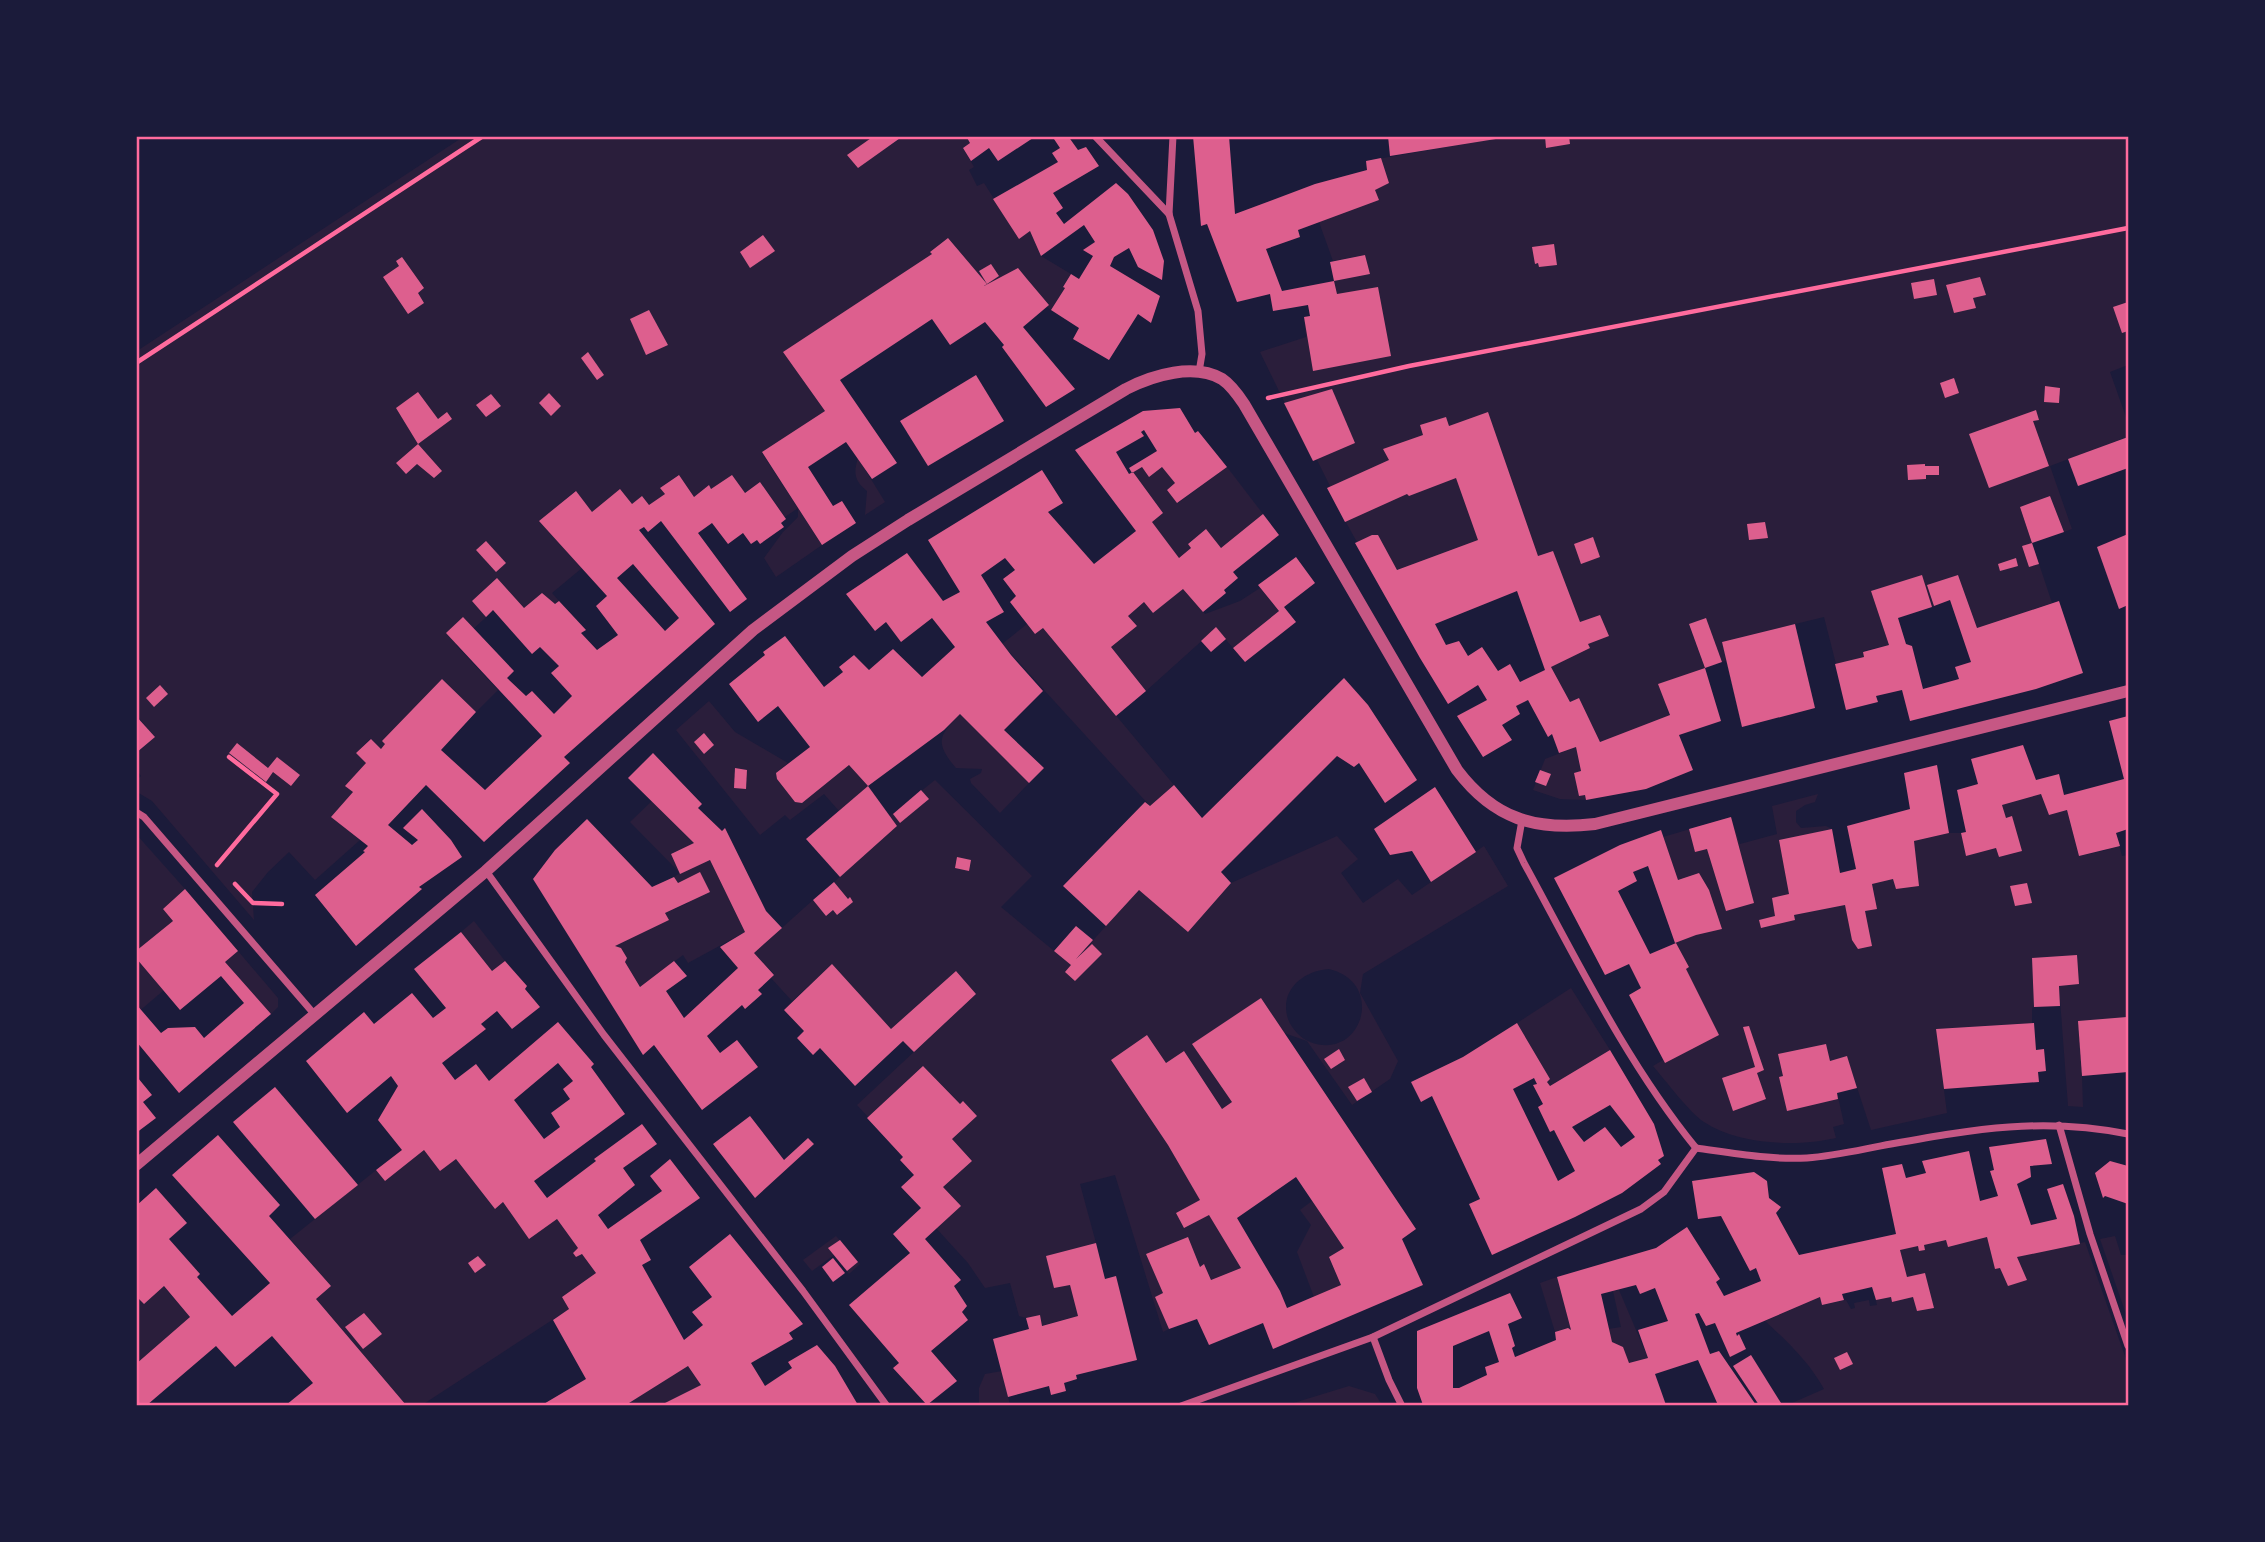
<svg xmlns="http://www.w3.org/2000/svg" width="2265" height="1542" viewBox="0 0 2265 1542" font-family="Overpass,sans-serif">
<rect width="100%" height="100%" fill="#1b1b3a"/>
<g fill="#2a1e3b" fill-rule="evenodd">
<path d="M874 136 877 154 903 137H966L970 143 963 148 974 167 969 170 977 186 984 183 1019 238 1030 231 1041 256 1071 274 1063 286 1065 288 1051 310 1047 307 1049 305 1018 269 987 285 948 238 930 252 932 254 784 353 825 411 762 453 822 545 776 577 764 558 783 532 798 517V508L785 517 760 482 724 507 709 485 694 497 678 475 660 488 665 494 649 505 642 496 604 527 575 491 540 521 582 568 552 593 559 601 535 620 511 594 456 645 498 690 476 712 442 679 383 741 385 744 381 749 370 739 356 753 366 763 346 786 353 792 332 817 360 840 315 880 289 852 268 872 252 892 254 920 152 801 137 792V780L141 776 137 770V753L155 737 137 716V351L463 137Z"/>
<path d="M1511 136 2128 137V365L2110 372 2126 417 2127 437 2050 466 2072 529 2064 532 2050 496 2020 507 2052 603 1977 628 1958 575 1928 585 1934 606 1932 607 1872 591 1889 645 1863 651 1864 657 1836 664 1824 617 1722 642 1726 661 1722 662 1705 618 1689 625 1705 668 1669 681 1676 702 1666 706 1672 723 1600 742 1579 698 1570 702 1551 667 1553 551 1394 609 1327 488 1330 486 1317 460 1313 461 1260 352 1306 337 1304 317 1310 316 1308 305 1338 298 1334 281 1370 274 1365 255 1333 261 1319 222 1367 170 1366 161Z"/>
<path d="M858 458 885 502 865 515 867 491C855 481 853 474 858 458Z"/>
<path d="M1142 467 1149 476 1162 467 1175 483 1167 490 1178 503 1227 467 1263 514 1221 548 1206 530 1188 543 1191 548 1179 558 1152 522 1163 513 1133 472Z"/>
<path d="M1260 588 1279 611 1233 648 1216 628 1146 691 1111 647 1137 626 1128 616 1144 602 1153 613 1183 589 1205 614 1240 601Z"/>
<path d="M1027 624 1035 634 1043 628 1174 785 1150 806 1002 644Z"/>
<path d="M709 701 735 732 788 763 776 773 802 803 849 765 868 786 839 811 824 794 790 820 785 815 760 835 676 730Z"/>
<path d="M960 714 1029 783 1000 813 971 783 970 779 981 773 982 769 956 768C935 743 938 736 960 714Z"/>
<path d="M1576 747 1586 800 1560 799 1533 790 1545 759Z"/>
<path d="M935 780 1032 876 1001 907 1071 965 1139 889 1188 932 1231 883 1337 836 1358 859 1341 873 1363 903 1398 879 1412 895 1484 846 1508 886 1363 974 1360 993 1398 1061 1390 1079 1352 1105 1307 1041 1284 1033 1232 1102 1222 1109 1184 1051 1166 1063 1147 1035 1111 1060 1168 1145 1241 1268 1211 1280 1205 1265 1200 1267 1188 1238 1147 1255 1163 1293 1155 1297 1169 1329 1163 1332 1115 1175 1080 1184 1096 1243 1047 1256 1054 1288 1070 1285 1078 1316 1029 1329 1026 1318 1019 1316 1010 1283 985 1288 968 1263 936 1228 943 1187 972 1161 952 1139 977 1116 964 1102 960 1104 923 1066 868 1117 857 1105 976 994 956 971 891 1029 832 965 792 1001 771 978 774 974 754 953 813 900 826 916 833 910 837 915 853 902 850 898 848 899 834 882 897 826 890 816ZM1329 969C1387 983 1361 1062 1310 1042 1300 1038 1292 1029 1288 1019 1279 991 1302 971 1329 969Z"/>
<path d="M1818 794 1815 802 1805 805 1796 811V822L1801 828 1826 826 1832 829 1779 841 1795 915 1845 905 1849 922 1863 900 1875 897 1867 860 1873 859 1879 883 1880 877 1917 874 1914 841 1949 833H1961L1966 856 1996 848 1999 857 2015 853 2002 805 2041 794 2049 815 2067 810 2079 856 2107 850 2116 833 2122 856 2128 855V1072L2082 1076 2083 1107 2068 1106 2059 986 2032 958 2034 1007 2032 1008V1023L1936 1029 1947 1113 1871 1130 1847 1057 1830 1061 1844 1124 1833 1127 1836 1138C1797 1147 1739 1145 1704 1122 1689 1112 1666 1081 1653 1066L1663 1060 1629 995 1671 972 1673 976 1689 967 1676 943 1696 934 1663 837 1731 817 1740 844 1777 834 1772 806Z"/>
<path d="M652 801 694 843 671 854 680 873 710 860 745 932 688 963 683 955 640 987 625 962 627 958 621 948 615 946 668 920 665 913 688 903 674 877 680 873 630 822Z"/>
<path d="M136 834 185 889 163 909 173 921 137 951Z"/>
<path d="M474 921 505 961 492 971 461 932Z"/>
<path d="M238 951 278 998V1007L271 1014 225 962Z"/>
<path d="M136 958 164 990 137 1013H136Z"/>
<path d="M1571 988 1610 1050 1550 1086 1547 1082 1550 1079 1517 1023Z"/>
<path d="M415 1139 429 1156 444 1144 495 1209 503 1202 529 1238 557 1219 578 1248 573 1253 576 1257 582 1254 596 1273 562 1297 569 1309 422 1405H406L300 1280 315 1268 290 1239Z"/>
<path d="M1312 1201 1344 1248 1329 1258 1341 1285 1314 1297 1297 1252 1311 1225 1300 1210Z"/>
<path d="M1984 1227 1995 1268 2011 1258 2085 1242 2128 1365V1405H1776L1781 1403H1792L1824 1389C1809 1362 1788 1342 1765 1321L1820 1297 1822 1305 1846 1300 1851 1309 1855 1308 1854 1303 1869 1300 1870 1306 1877 1305 1873 1287 1888 1283 1892 1301 1907 1277 1898 1242Z"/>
<path d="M836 1236 860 1264 849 1274 834 1255 812 1271 803 1260Z"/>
<path d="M2115 1236 2121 1255H2128V1320L2100 1239Z"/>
<path d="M153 1274 190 1317 137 1364 136 1289Z"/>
<path d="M1557 1277 1571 1330 1567 1328 1555 1332 1540 1283Z"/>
<path d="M1619 1290 1648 1358 1629 1363 1612 1342 1608 1329 1621 1327 1613 1291Z"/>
<path d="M688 1366 701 1385 661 1405 624 1406Z"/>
<path d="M1002 1371 1010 1405 979 1406V1388L985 1374Z"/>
<path d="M1349 1386 1375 1394 1382 1405H1287Z"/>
</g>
<g fill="#dd5f8e" fill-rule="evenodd">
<path d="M874 136H903L858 168 847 155Z"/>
<path d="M966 136H1036L998 161 989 148 971 161 963 148 970 143Z"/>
<path d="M1052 136H1068L1078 150 1086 147 1099 166 1053 193 1063 208 1056 213 1064 224 1116 183 1128 194 1153 230 1164 261 1162 280 1138 267 1129 248 1114 257 1110 266 1160 296 1151 323 1138 314 1109 360 1073 339 1079 328 1051 310 1065 288 1063 287 1071 274 1079 279 1093 256 1083 250 1095 242 1084 225 1041 256 1030 231 1019 239 993 199 1058 162 1052 153 1060 148Z"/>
<path d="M1193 136H1229L1235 214 1315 184 1367 170 1366 161 1381 158 1389 183 1375 190 1379 200 1298 230 1300 237 1266 249 1282 291 1334 281 1330 262 1365 255 1370 274 1334 281 1337 294 1378 287 1391 356 1313 371 1304 317 1310 316 1308 305 1273 311 1270 294 1237 302 1207 224 1201 226Z"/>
<path d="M1388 136H1502V138L1390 156Z"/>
<path d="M1545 136H1569L1570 144 1546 148Z"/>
<path d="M763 235 775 251 750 268 740 252Z"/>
<path d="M948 238 987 284 984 286 1018 268 1027 279 1049 305 1023 327 1075 389 1046 407 1002 347 1004 345 985 322 950 345 932 319 840 380 897 463 872 479 846 442 808 467 833 506 842 501 856 523 822 545 762 452 825 411 783 352 932 254 930 252Z"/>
<path d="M1554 244 1557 265 1539 267 1538 263 1535 264 1532 247Z"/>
<path d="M402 257 424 288 418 293 424 303 408 314 383 277 399 266 396 261Z"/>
<path d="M991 264 999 276 987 284 979 271Z"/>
<path d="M1980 277 1986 295 1973 298 1976 308 1954 313 1946 285Z"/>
<path d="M1934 279 1937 295 1914 299 1911 283Z"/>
<path d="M2128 302V331L2122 333 2113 307Z"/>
<path d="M649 310 668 345 646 355 630 319Z"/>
<path d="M588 352 604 375 597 380 581 358Z"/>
<path d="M976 375 1004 421 928 466 900 421Z"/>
<path d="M1954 378 1959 393 1945 398 1940 383Z"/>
<path d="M2045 386 2060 388 2059 403 2044 402Z"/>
<path d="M1332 389 1355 443 1313 461 1284 403Z"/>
<path d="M418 392 438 419 447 412 452 419 418 444 396 408Z"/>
<path d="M549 393 561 406 551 416 539 403Z"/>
<path d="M491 394 501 406 486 417 476 405Z"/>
<path d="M1180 408 1195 433 1198 431 1227 467 1177 503 1167 490 1175 483 1162 467 1149 477 1142 467 1132 473 1129 468 1157 451 1144 430 1141 432 1144 436 1116 452 1129 474 1133 472 1163 513 1152 522 1179 558 1191 548 1188 544 1206 529 1221 548 1263 514 1279 535 1233 572 1238 578 1224 590 1226 593 1203 612 1183 589 1153 613 1144 602 1128 616 1137 626 1111 647 1146 691 1116 716 1043 628 1035 634 1010 602 1016 596 1003 579 1015 570 1005 558 981 575 1004 612 986 622 1011 655 1043 691 1004 730 1044 768 1029 783 960 714 944 730 868 786 849 765 802 803 795 802 777 779 776 773 810 747 778 706 758 722 729 684 765 655 763 652 785 636 824 687 843 672 839 667 854 655 869 670 893 649 922 677 955 647 932 618 901 642 886 622 875 631 846 594 907 553 943 601 960 592 928 540 1042 470 1063 503 1048 512 1094 564 1136 531 1075 450 1143 411Z"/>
<path d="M2036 410 2039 420 2033 421 2049 466 1989 488 1969 434Z"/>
<path d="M1488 412 1538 556 1553 551 1580 622 1600 615 1609 636 1588 644 1590 648 1551 667 1570 702 1579 698 1600 742 1670 715 1658 684 1705 668 1721 721 1679 735 1693 770 1646 789 1586 800 1585 795 1579 796 1574 773 1581 771 1576 747 1559 753 1552 734 1548 737 1528 700 1516 706 1520 714 1502 725 1512 740 1483 757 1457 716 1487 700 1478 685 1448 704 1420 658 1355 543 1372 535H1378L1397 570 1478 540 1456 478 1409 496 1407 494 1345 522 1327 488 1389 460 1383 449 1423 435 1420 425 1446 417 1449 426ZM1517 591 1545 670 1520 682 1510 664 1498 671 1482 647 1468 656 1459 641 1446 645 1435 624Z"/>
<path d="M2128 437V468L2078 486 2068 459Z"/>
<path d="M418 444 442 471 434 478 417 464 406 474 396 463Z"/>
<path d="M1925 464V466H1939V475H1926V479L1908 480 1907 465Z"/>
<path d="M679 475 694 497 709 485 711 489 732 475 745 493 760 482 786 519 781 523 784 527 760 544 757 540 751 544 743 533 728 544 712 523 698 533 747 599 730 612 661 521 648 532 644 527 639 530 715 624 564 757 570 763 484 842 426 785 388 825 412 845 418 840 403 828 422 809 451 840 462 857 419 887 422 889 356 946 315 895 365 852 363 851 368 846 331 817 353 792 345 786 366 763 356 753 371 739 381 749 385 744 382 741 442 679 476 712 441 750 485 790 542 736 446 633 463 617 514 671 507 678 526 696 532 691 554 714 572 696 551 673 559 666 540 647 532 654 493 610 486 617 472 601 497 578 524 608 542 593 555 604 559 601 586 630 581 633 597 650 618 635 596 606 607 596 539 521 576 491 592 512 620 489 632 504 642 496 649 505 665 494 660 488ZM633 564 679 618 665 631 617 578Z"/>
<path d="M2050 496 2064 532 2032 543 2039 564 2029 567 2022 546 2032 543 2020 507Z"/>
<path d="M1765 522 1768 538 1749 540 1747 524Z"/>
<path d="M2128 534V605L2119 609 2097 547Z"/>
<path d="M1593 537 1600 557 1581 564 1574 544Z"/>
<path d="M486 541 506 563 496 572 476 550Z"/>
<path d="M1296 557 1315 583 1284 607 1296 622 1245 662 1233 648 1279 611 1258 585Z"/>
<path d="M2016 558 2018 566 2000 571 1998 564Z"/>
<path d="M1922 575 1932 607 1898 618 1906 644 1912 646 1923 689 1959 679 1955 667 1971 662 1950 600 1934 606 1927 585 1958 575 1977 628 2059 601 2083 673 2036 689 1910 721 1902 690 1876 696 1878 702 1846 710 1835 664 1864 657 1863 652 1889 645 1871 591Z"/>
<path d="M1706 618 1722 662 1705 668 1689 624Z"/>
<path d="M1795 624 1815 708 1742 727 1722 642Z"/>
<path d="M1216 627 1226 639 1211 652 1201 641Z"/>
<path d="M1344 678 1368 705 1417 780 1385 803 1359 763 1354 767 1337 756 1221 872 1231 883 1188 932 1139 890 1106 926 1063 886 1145 802 1150 806 1174 785 1202 818Z"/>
<path d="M160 685 168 694 154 707 146 698Z"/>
<path d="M136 716 155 737 136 753Z"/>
<path d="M2128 716V829L2116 833 2120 846 2079 856 2067 810 2049 815 2041 794 2002 805 2006 818 2012 816 2022 851 1999 857 1996 848 1966 856 1961 833 1966 832 1957 790 1978 784 1971 759 2023 745 2036 780 2059 774 2064 795 2124 779 2109 721Z"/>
<path d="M704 733 714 745 704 754 694 742Z"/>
<path d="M237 743 268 768 277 757 300 775 291 786 273 772 266 782 229 753Z"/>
<path d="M653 753 702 804 698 808 722 831 725 828 766 911 782 928 754 953 774 975 758 990 762 994 745 1009 742 1005 707 1036 720 1053 737 1040 758 1067 702 1110 654 1045 643 1055 533 879 555 850 587 819 652 887 674 877 678 883 700 872 710 892 665 913 669 920 615 946 621 948 627 958 625 962 640 987 674 961 687 976 666 991 684 1018 738 968 720 947 745 932 710 860 680 874 671 854 694 843 628 778Z"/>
<path d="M1937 765 1949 833 1914 841 1919 886 1896 889 1893 879 1872 884 1877 909 1865 911 1872 946 1858 949 1852 940 1845 905 1794 915 1795 920 1761 928 1759 920 1775 916 1772 898 1789 894 1779 840 1832 829 1840 873 1856 869 1847 826 1910 809 1904 773Z"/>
<path d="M735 768 747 770 746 789 734 788Z"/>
<path d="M1540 770 1551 774 1546 786 1535 782Z"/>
<path d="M868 786 897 826 840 877 806 839Z"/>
<path d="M1435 787 1476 852 1431 882 1412 851 1390 855 1374 829Z"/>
<path d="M921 790 929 799 900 823 893 814Z"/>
<path d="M1731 817 1754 903 1726 911 1707 849 1695 852 1689 829Z"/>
<path d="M1661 830 1678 880 1699 873 1709 890 1722 929 1696 935 1675 943 1648 866 1633 872 1637 881 1618 891 1650 954 1676 943 1689 967 1686 969 1719 1035 1665 1063 1629 995 1641 988 1629 964 1605 975 1554 878 1620 845Z"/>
<path d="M957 857 971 860 969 871 955 868Z"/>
<path d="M834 882 848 899 850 897 853 902 837 915 833 910 826 916 813 900Z"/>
<path d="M2027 883 2032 903 2015 906 2010 886Z"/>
<path d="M185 889 238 951 225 962 271 1014 179 1093 136 1041V1004L161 1033 168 1028 195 1027 204 1038 244 1003 221 976 180 1010 136 958V951L173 921 163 909Z"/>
<path d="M1076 926 1093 940 1076 959 1092 944 1102 954 1075 981 1065 972 1071 965 1054 951Z"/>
<path d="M461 932 492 971 505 961 527 986 525 989 540 1007 512 1029 497 1011 481 1024 486 1029 442 1063 455 1080 476 1064 489 1081 558 1022 594 1064 591 1067 625 1114 534 1181 547 1198 596 1161 594 1159 642 1124 657 1144 623 1168 635 1185 598 1215 608 1229 662 1191 650 1176 670 1159 700 1198 640 1240 651 1260 642 1265 684 1340 703 1325 692 1312 712 1297 689 1267 730 1234 803 1324 789 1333 793 1339 751 1363 765 1386 792 1368 788 1362 817 1345 835 1366 858 1405H661L701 1385 688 1366 629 1403 630 1405H542L586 1379 553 1320 569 1309 562 1297 596 1273 582 1254 576 1257 573 1253 578 1248 557 1219 529 1239 503 1202 495 1209 456 1159 440 1171 424 1150 385 1181 376 1170 402 1150 378 1120 398 1086 391 1076 347 1113 306 1061 364 1012 374 1024 412 993 433 1018 446 1008 414 969ZM558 1063 573 1081 563 1089 570 1099 551 1113 560 1127 544 1139 514 1100Z"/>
<path d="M2077 955 2079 984 2059 986 2060 1006 2034 1007 2032 958Z"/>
<path d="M832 964 891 1029 956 971 976 994 914 1052 903 1041 855 1086 820 1048 813 1055 797 1038 804 1031 784 1010Z"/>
<path d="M1261 998 1416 1229 1402 1239 1423 1285 1273 1349 1263 1323 1209 1345 1197 1319 1169 1329 1155 1297 1163 1293 1146 1254 1188 1237 1200 1267 1204 1264 1211 1280 1241 1268 1209 1215 1184 1228 1176 1213 1200 1200 1168 1145 1111 1060 1147 1035 1166 1063 1184 1051 1222 1109 1232 1102 1192 1044ZM1296 1177 1344 1248 1329 1257 1341 1285 1287 1308 1280 1291 1237 1218Z"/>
<path d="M2127 1017 2128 1072 2082 1076 2078 1021Z"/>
<path d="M1517 1023 1550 1079 1547 1082 1550 1086 1610 1050 1654 1124 1664 1156 1658 1160 1661 1164 1622 1193 1575 1217 1492 1255 1469 1204 1480 1199 1432 1096 1421 1102 1411 1082 1463 1057ZM1534 1078 1537 1084 1533 1085 1543 1104 1538 1107 1550 1132 1554 1130 1575 1171 1558 1181 1513 1089ZM1610 1105 1635 1137 1621 1147 1605 1127 1584 1142 1572 1127Z"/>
<path d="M2034 1023 2036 1050 2044 1049 2046 1071 2038 1072 2039 1082 1944 1089 1936 1029Z"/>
<path d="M1749 1026 1764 1070 1757 1073 1766 1099 1733 1111 1722 1078 1755 1067 1743 1027Z"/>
<path d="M1826 1044 1830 1061 1847 1056 1857 1088 1837 1093 1838 1099 1787 1111 1779 1077 1783 1076 1778 1054Z"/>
<path d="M1339 1049 1345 1060 1331 1069 1324 1059Z"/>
<path d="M923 1066 960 1104 963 1101 977 1116 952 1139 972 1161 943 1187 961 1206 925 1239 961 1280 954 1286 967 1306 962 1312 968 1320 931 1351 957 1381 927 1405 893 1368 899 1363 849 1305 910 1253 893 1234 921 1208 901 1187 914 1175 900 1160 903 1157 867 1118Z"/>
<path d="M138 1078 152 1095 143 1102 156 1118 136 1133V1080Z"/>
<path d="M1364 1078 1372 1092 1357 1101 1348 1087Z"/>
<path d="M275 1087 358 1185 315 1219 233 1122Z"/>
<path d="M750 1116 784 1160 808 1138 814 1144 755 1198 713 1144Z"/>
<path d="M218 1135 280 1205 269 1216 331 1286 316 1299 406 1405H286L313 1383 272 1336 235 1367 216 1346 147 1405H136V1364L190 1317 164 1286 144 1304 136 1296V1206L156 1188 187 1223 169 1239 200 1274 197 1277 232 1316 270 1283 172 1175Z"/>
<path d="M2046 1139 2052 1164 2030 1166 2031 1177 2017 1184 2031 1225 2057 1219 2047 1189 2063 1184 2074 1216 2080 1244 2017 1257 2027 1280 2008 1286 2000 1268 1995 1269 1987 1237 1948 1247 1946 1240 1924 1245 1925 1250 1919 1251 1918 1246 1900 1250 1907 1277 1925 1273 1934 1308 1917 1311 1913 1297 1892 1302 1891 1297 1876 1300 1872 1287 1842 1294 1844 1300 1822 1305 1820 1297 1736 1333 1737 1336 1739 1334 1746 1349 1730 1357 1715 1323 1706 1326 1699 1313 1695 1314 1710 1354 1719 1351 1756 1405H1718L1698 1360 1655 1374 1666 1405H1423L1417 1388V1331L1510 1293 1522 1318 1508 1324 1515 1346 1512 1348 1515 1357 1556 1340 1555 1332 1568 1328 1571 1330 1557 1277 1656 1248 1687 1227 1720 1279 1716 1282 1724 1296 1761 1281 1756 1268 1750 1271 1721 1216 1698 1219 1692 1181 1754 1172 1767 1181 1769 1198 1781 1207 1776 1213 1799 1255 1896 1234 1882 1168 1902 1164 1906 1178 1926 1173 1922 1161 1969 1151 1980 1201 1998 1196 1990 1171 1994 1170 1989 1147ZM1636 1285 1640 1294 1655 1288 1668 1321 1638 1330 1648 1358 1629 1363 1623 1347 1612 1342 1601 1294ZM1489 1331 1499 1362 1485 1367 1487 1375 1459 1388H1453V1346Z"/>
<path d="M2110 1161 2128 1166V1204L2105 1196 2103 1198 2095 1173Z"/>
<path d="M840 1240 858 1262 847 1271 828 1248Z"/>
<path d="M1096 1243 1105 1279 1116 1276 1137 1360 1076 1375 1077 1379 1064 1383 1066 1391 1051 1395 1049 1386 1008 1397 993 1339 1029 1329 1026 1318 1040 1315 1042 1326 1078 1316 1070 1285 1054 1288 1046 1256Z"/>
<path d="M478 1256 486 1265 475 1273 468 1263Z"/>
<path d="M833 1258 845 1273 833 1282 822 1267Z"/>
<path d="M364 1313 382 1334 363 1349 345 1327Z"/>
<path d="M1847 1352 1853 1364 1840 1370 1834 1358Z"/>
<path d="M1751 1355 1781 1403 1776 1405H1759L1733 1366Z"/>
</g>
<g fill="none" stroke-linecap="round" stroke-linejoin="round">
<g stroke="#ff6b9d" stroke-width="4.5">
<path d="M136 363 483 136"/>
<path d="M1268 398 1409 366 2128 228"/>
<path d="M217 865 277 794 229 757"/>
<path d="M235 884 253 903 282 904"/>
</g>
<g stroke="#c65784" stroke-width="7">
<path d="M1095 136 1169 214"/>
<path d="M1173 136 1169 214 1198 311 1202 354 1199 372"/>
<path d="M136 812 144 817 315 1015"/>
<path d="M1522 820 1517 848 1524 863C1577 960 1626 1062 1696 1148"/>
<path d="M486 871 604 1035 803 1291 887 1406"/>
<path d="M2059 1125 2090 1234 2128 1346"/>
<path d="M1696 1148C1732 1153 1770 1160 1807 1158 1835 1156 1863 1149 1891 1144 1975 1129 2043 1117 2128 1134"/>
<path d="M1373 1337 1389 1380 1402 1406"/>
<path d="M1181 1406 1373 1337 1641 1209 1664 1192 1696 1148"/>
</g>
<path stroke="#c65784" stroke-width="12" d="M136 1165 486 871 753 630 852 556 908 520 1126 389C1153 375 1194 363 1222 379 1231 385 1238 395 1244 404L1457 770C1494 819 1535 831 1595 824L2128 691"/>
</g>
<rect width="2265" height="1542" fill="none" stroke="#1b1b3a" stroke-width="276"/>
<rect x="138" y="138" width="1989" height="1266" fill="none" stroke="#ff6b9d" stroke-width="2.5"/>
</svg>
